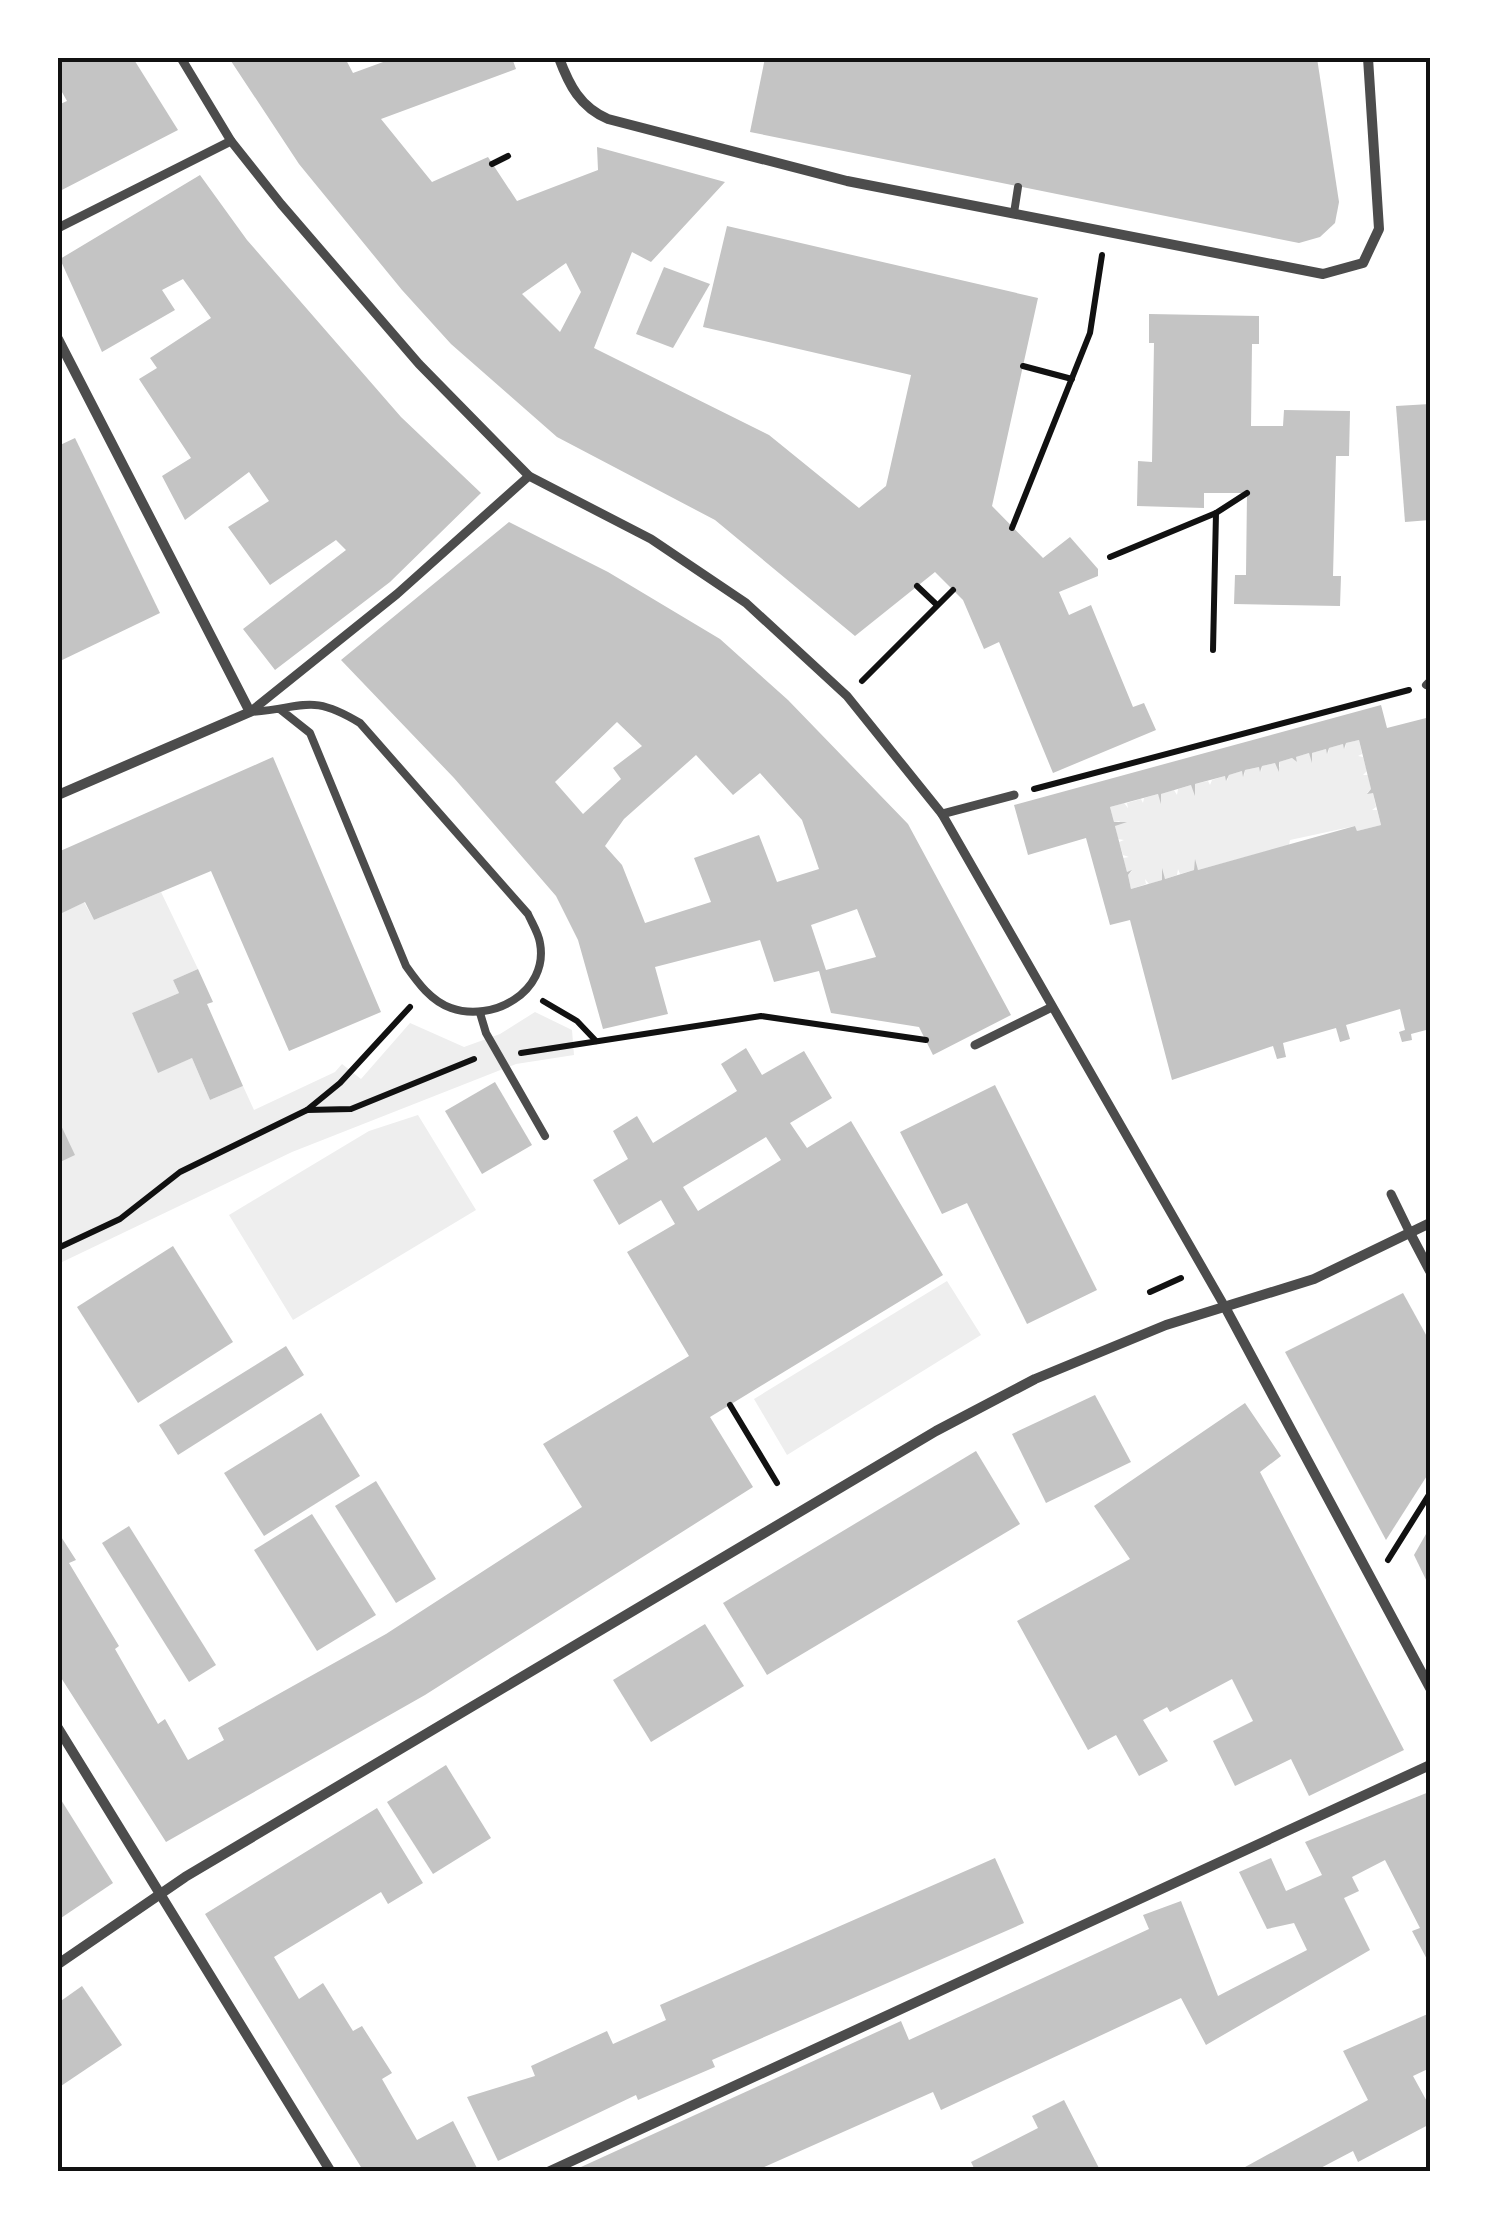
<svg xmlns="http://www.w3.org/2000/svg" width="1488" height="2229" viewBox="0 0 1488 2229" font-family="'Nunito Sans',sans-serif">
<rect width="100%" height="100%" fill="#fff"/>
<g fill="#eee">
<path d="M1359 740 1362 754 1358 756 1363 757 1367 771 1363 775H1368L1371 789 1367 793H1373L1376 807 1372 810H1377L1381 825 1357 831 1355 826 1290 840 1289 845 1198 870 1195 864 1194 870 1180 874 1178 869 1177 875 1165 879 1163 874 1162 880 1149 884 1145 879 1146 884 1131 889 1128 875 1132 871 1127 872 1123 858 1129 857 1123 855 1119 842 1124 840 1118 839 1115 826 1120 821 1114 822 1110 807 1124 803 1128 808 1127 803 1141 799 1143 803 1144 798 1158 794 1160 799 1161 794 1174 790 1177 795 1178 789 1191 785 1194 790 1195 784 1208 781 1210 785 1212 780 1225 776 1227 781 1229 775 1242 771 1244 776 1245 770 1259 767 1261 772 1262 766 1275 763 1280 767 1279 762 1292 758 1297 762 1296 757 1309 753 1311 758 1312 753 1326 749 1328 754 1329 748 1343 744 1345 749 1346 743Z"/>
<path d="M161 892 198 969 173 980 179 993 132 1013 158 1072 192 1058 210 1100 243 1086 254 1110 335 1072 342 1064 361 1079 410 1023 464 1047 500 1034 535 1012 572 1030 574 1055 516 1064 292 1152 58 1264V915L84 902 94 920Z"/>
<path d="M418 1115 476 1210 293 1320 229 1215 369 1131Z"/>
<path d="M947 1281 981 1335 787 1455 754 1399Z"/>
</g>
<g fill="#c4c4c4" fill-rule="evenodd">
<path d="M58 58H133L178 130 58 192V105L67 101 58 85Z"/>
<path d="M229 58H345L353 73 394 58H512L516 69 381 119 432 182 488 157 517 201 598 170 597 147 725 182 651 262 632 252 594 348 769 435 859 508 886 486 911 375 703 327 727 226 1038 298 992 506 1043 558 1070 537 1098 569V576L1059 592 1069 615 1091 605 1133 707 1144 703 1156 730 1053 773 999 642 984 649 963 600 935 572 855 636 715 520 557 437 451 344 402 290 299 164ZM566 263 581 292 560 332 522 294Z"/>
<path d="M765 58H1317L1339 202 1335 223 1320 237 1299 243 750 132Z"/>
<path d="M200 175 247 240 401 417 481 493 390 582 275 670 243 629 346 550 336 540 270 585 228 527 269 501 249 472 185 520 162 476 191 458 139 379 157 368 150 358 211 318 183 279 162 290 175 310 102 352 60 259Z"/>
<path d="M664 267 710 284 673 348 636 334Z"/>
<path d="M1149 314 1259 316V344H1252L1251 426H1283L1284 410 1350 411 1349 456H1336L1333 576H1341L1340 606 1234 604 1235 575H1246L1247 493H1204V508L1137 506 1138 461 1152 462 1154 343H1149Z"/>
<path d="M1430 404V520L1405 522 1396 406Z"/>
<path d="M75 438 160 613 58 662V446Z"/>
<path d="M509 522 608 572 720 639 788 700 908 824 1011 1015 933 1055 919 1027 831 1013 819 971 774 982 760 940 655 967 668 1014 603 1029 578 940 556 896 454 778 341 660ZM617 722 642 746 613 768 621 779 583 814 555 782ZM696 755 733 795 760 773 802 820 819 869 777 882 759 835 694 858 711 902 645 923 622 865 605 846 624 819ZM857 909 876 957 826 970 811 925Z"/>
<path d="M1381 705 1387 728 1430 717V1029L1411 1034 1412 1040 1402 1042 1399 1032 1405 1030 1400 1009 1346 1025 1350 1039 1340 1042 1336 1028 1283 1043 1286 1057 1277 1059 1273 1046 1172 1080 1131 924 1130 920 1110 925 1086 838 1028 855 1014 805ZM1359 740 1371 789 1367 794 1373 793 1381 825 1357 831 1355 826 1198 870 1195 859 1194 870 1165 879 1162 868V880L1131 889 1128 875 1132 870 1127 872 1115 826 1127 822H1114L1110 807 1158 794 1161 804V794L1191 785 1195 796V784L1225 776 1226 781 1229 775 1242 771 1243 777 1245 770 1259 767 1260 772 1262 766 1275 763 1279 772V762L1292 758 1297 762 1296 757 1309 753 1312 763V753L1326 749 1327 754 1329 748 1343 744 1344 749 1346 743Z"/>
<path d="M273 757 381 1012 289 1051 211 871 94 920 85 902 58 915V852Z"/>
<path d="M198 969 213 1002 207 1004 243 1086 210 1100 192 1058 158 1073 132 1013 179 993 173 980Z"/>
<path d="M746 1048 762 1075 804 1051 832 1098 790 1123 807 1148 851 1121 943 1275 710 1417 753 1487 425 1695 166 1842 58 1673V1532L76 1560 69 1563 119 1646 115 1649 158 1724 165 1719 188 1760 224 1740 218 1728 386 1634 582 1507 543 1444 689 1356 627 1252 675 1224 661 1200 619 1225 593 1180 628 1159 613 1131 637 1116 653 1143 737 1091 721 1064ZM766 1137 781 1160 698 1211 683 1187Z"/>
<path d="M495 1082 532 1145 482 1174 445 1111Z"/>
<path d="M995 1085 1097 1290 1027 1324 967 1203 942 1214 900 1132Z"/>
<path d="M58 1119 75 1155 58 1163Z"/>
<path d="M173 1246 233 1342 138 1403 77 1307Z"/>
<path d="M1403 1293 1430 1342V1471L1386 1540 1285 1352Z"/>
<path d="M286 1346 304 1375 178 1455 159 1425Z"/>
<path d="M1095 1395 1131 1462 1046 1503 1012 1434Z"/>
<path d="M1245 1403 1281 1456 1260 1472 1404 1750 1309 1796 1291 1759 1235 1786 1213 1741 1253 1721 1232 1679 1170 1712 1167 1707 1143 1720 1168 1761 1139 1776 1116 1735 1088 1750 1017 1621 1130 1559 1094 1506Z"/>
<path d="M321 1413 360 1476 264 1536 224 1473Z"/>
<path d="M976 1451 1020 1524 767 1675 723 1603Z"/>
<path d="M376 1481 436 1579 396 1603 335 1506Z"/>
<path d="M312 1514 376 1615 317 1651 254 1550Z"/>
<path d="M129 1526 216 1665 189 1682 102 1543Z"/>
<path d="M1430 1527V1588L1414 1555Z"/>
<path d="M705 1624 744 1686 651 1742 613 1680Z"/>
<path d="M446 1765 491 1838 433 1874 387 1802Z"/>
<path d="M1429 1792 1430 1965 1412 1931 1420 1928 1385 1860 1352 1877 1359 1891 1344 1898 1370 1950 1206 2045 1181 1998 941 2110 933 2092 753 2172H570L901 2021 909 2040 1149 1929 1143 1915 1181 1901 1218 1996 1307 1950 1294 1923 1267 1929 1239 1872 1271 1858 1286 1891 1322 1875 1305 1842Z"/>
<path d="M58 1795 113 1883 58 1920Z"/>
<path d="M377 1808 423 1883 388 1904 381 1892 274 1957 299 1999 323 1983 353 2031 362 2026 392 2073 382 2079 417 2140 453 2121 479 2172H364L205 1914Z"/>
<path d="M995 1858 1024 1923 712 2060 715 2067 638 2100 636 2095 498 2161 467 2097 535 2076 531 2066 607 2031 613 2044 666 2020 660 2005Z"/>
<path d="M82 1986 122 2045 58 2088V2003Z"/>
<path d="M1430 2013V2068L1413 2076 1430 2107V2124L1358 2162 1353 2151 1313 2172H1236L1368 2100 1343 2051Z"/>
<path d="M1064 2100 1101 2172H976L971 2162 1038 2128 1032 2116Z"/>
</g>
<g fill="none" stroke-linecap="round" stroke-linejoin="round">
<g stroke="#111" stroke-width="6">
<path d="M492 164 508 156"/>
<path d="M1023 366 1072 379"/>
<path d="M1012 528 1090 333 1102 255"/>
<path d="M1110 557 1216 513 1247 493"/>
<path d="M917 586 937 605"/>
<path d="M1213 650 1216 513"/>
<path d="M862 681 953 590"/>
<path d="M1034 789 1409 690"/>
<path d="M543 1001 577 1021 596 1041"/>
<path d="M521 1053 761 1016 926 1040"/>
<path d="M307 1110 340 1083 410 1007"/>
<path d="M58 1248 120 1219 180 1172 307 1110 351 1109 474 1059"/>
<path d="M1150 1292 1181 1278"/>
<path d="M730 1405 777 1483"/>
<path d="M1388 1560 1430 1493"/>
</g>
<g stroke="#4c4c4c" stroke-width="8">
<path d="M1014 213 1018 187"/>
<path d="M1426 685 1430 681"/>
<path d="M250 712C304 709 309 692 360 723L528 914C532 923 539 934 540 943 549 992 492 1023 451 1008 431 1001 418 983 406 966L310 733 281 710"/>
<path d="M480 1013 486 1033 545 1136"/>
</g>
<g stroke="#4c4c4c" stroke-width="9">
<path d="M181 58 231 141 281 204 419 364 529 476 651 539 746 603 847 696 942 814 1225 1307"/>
<path d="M58 228 231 141"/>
<path d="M250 712 397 594 529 476"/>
<path d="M942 814 1014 795"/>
<path d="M975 1045 1052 1007"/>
<path d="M1391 1194 1410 1233"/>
</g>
<g stroke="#4c4c4c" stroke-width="10">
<path d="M559 58C569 85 580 107 608 119L847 181 1323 274 1363 263 1379 229 1368 58"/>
<path d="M58 339 250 712 58 795"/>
<path d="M1410 1233 1430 1271"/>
<path d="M1225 1307 1430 1688"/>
<path d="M58 1728 331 2172"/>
<path d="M58 1964 185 1877 936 1431 1035 1379 1166 1325 1314 1279 1430 1223"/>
<path d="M548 2172 1430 1765"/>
</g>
</g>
<rect width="1488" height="2229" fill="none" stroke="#ffffff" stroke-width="120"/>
<rect x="60" y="60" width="1368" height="2109" fill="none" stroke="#111" stroke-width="4"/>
</svg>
